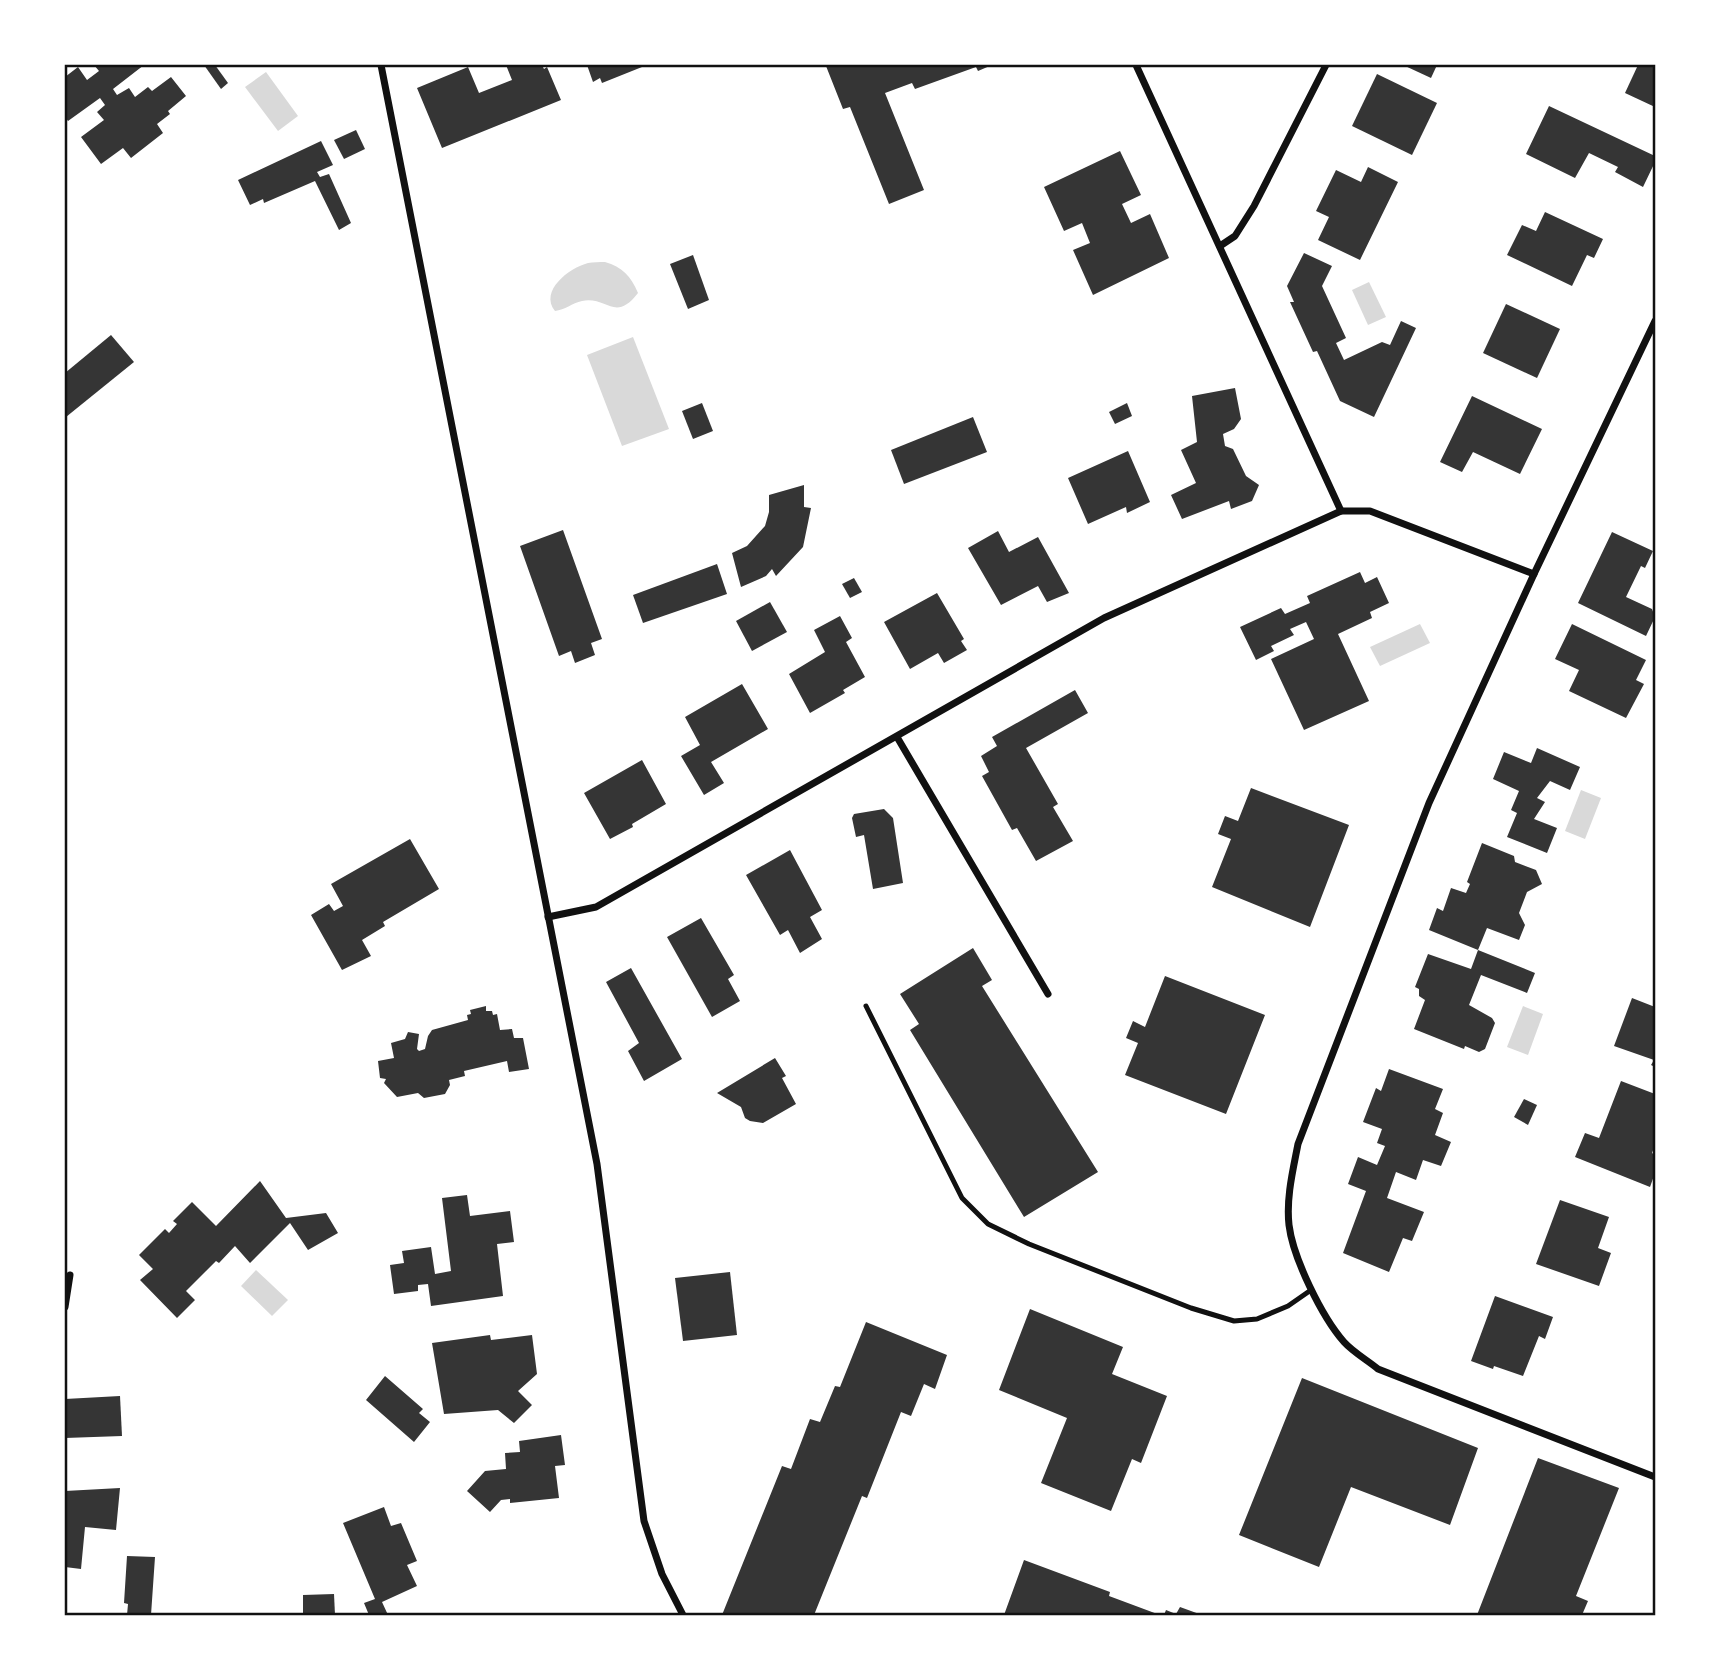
<svg xmlns="http://www.w3.org/2000/svg" width="1720" height="1680" viewBox="0 0 1720 1680" font-family="'Crimson Pro',serif">
<rect width="100%" height="100%" fill="#fff"/>
<g fill="#d9d9d9">
<path d="M266 72 298 116 278 131 245 87Z"/>
<path d="M605 262C622 267 631 276 638 293 615 323 607 296 582 301 572 303 565 310 555 311 539 291 569 268 588 263 593 262 600 262 605 262Z"/>
<path d="M1369 282 1386 317 1368 325 1352 290Z"/>
<path d="M633 337 669 429 622 446 587 355Z"/>
<path d="M1420 624 1430 643 1380 666 1370 647Z"/>
<path d="M1581 790 1601 798 1585 839 1565 831Z"/>
<path d="M1523 1006 1543 1014 1528 1055 1507 1047Z"/>
<path d="M256 1270 288 1300 272 1316 241 1286Z"/>
</g>
<g fill="#353535">
<path d="M94 65H144L113 89 117 95 129 88 135 97 148 87 152 91 171 77 186 96 168 111 170 114 157 124 163 133 131 158 123 148 101 164 81 137 104 120 97 112 105 105 100 98 68 121 65 117V77L78 67 87 80 99 71Z"/>
<path d="M204 65H215L228 83 221 89Z"/>
<path d="M506 65H542L544 69 547 67 561 100 442 148 417 88 468 67 479 93 512 80Z"/>
<path d="M587 65H647L602 83 600 78 593 82Z"/>
<path d="M829 65H992L978 71 976 67 915 89 912 83 885 93 924 190 889 204 850 107 843 109 826 66Z"/>
<path d="M1403 65H1437L1431 78Z"/>
<path d="M1638 65H1655V107L1625 93Z"/>
<path d="M1377 74 1437 103 1412 155 1352 126Z"/>
<path d="M1549 106 1655 156V162L1643 187 1615 172 1618 167 1589 153 1575 178 1526 154Z"/>
<path d="M356 130 365 149 344 159 334 140Z"/>
<path d="M321 141 333 165 317 172 320 177 329 174 351 223 339 230 315 181 264 203 263 199 250 205 238 180Z"/>
<path d="M1120 151 1141 195 1122 204 1131 223 1150 214 1169 258 1093 295 1073 250 1090 243 1082 223 1064 231 1044 187Z"/>
<path d="M1368 167 1398 182 1360 260 1318 240 1329 217 1316 211 1336 170 1361 182Z"/>
<path d="M1545 212 1603 239 1594 258 1587 255 1572 286 1507 255 1522 225 1536 231Z"/>
<path d="M1304 253 1332 266 1322 286 1346 338 1336 343 1344 360 1382 342 1390 345 1401 321 1416 328 1374 417 1340 401 1317 351 1313 352 1290 302H1294L1287 286Z"/>
<path d="M693 255 709 300 688 309 670 264Z"/>
<path d="M1506 304 1560 329 1537 378 1483 353Z"/>
<path d="M111 335 134 362 66 417 65 373Z"/>
<path d="M1235 388 1241 419 1234 429 1223 434 1225 446 1233 449 1246 476 1259 485 1252 501 1231 509 1229 501 1182 519 1171 495 1196 483 1181 450 1197 442 1192 396Z"/>
<path d="M1472 396 1542 429 1520 474 1473 452 1462 472 1440 462Z"/>
<path d="M702 403 713 431 693 439 682 411Z"/>
<path d="M1127 403 1132 416 1115 424 1109 412Z"/>
<path d="M973 417 987 452 904 484 891 450Z"/>
<path d="M1128 451 1150 502 1127 513 1126 507 1088 524 1068 478Z"/>
<path d="M804 485V507L811 508 803 547 776 576 772 569 766 576 741 587 732 553 747 546 765 526 769 512V495Z"/>
<path d="M563 530 602 639 591 643 595 655 575 663 571 651 559 656 520 546Z"/>
<path d="M998 531 1009 552 1038 537 1069 593 1047 602 1038 586 1001 605 968 548Z"/>
<path d="M1612 532 1653 551 1645 568 1641 566 1626 597 1652 609 1655 617 1646 636 1578 603Z"/>
<path d="M717 564 727 594 643 623 633 595Z"/>
<path d="M1360 572 1365 583 1377 577 1389 603 1370 612 1372 618 1338 634 1369 701 1304 730 1271 659 1314 639 1306 622 1290 629 1294 635 1271 646 1274 651 1256 660 1240 627 1281 608 1285 614 1310 603 1307 596Z"/>
<path d="M854 578 862 592 850 598 842 584Z"/>
<path d="M937 593 964 639 961 641 967 650 944 663 938 653 910 669 884 622Z"/>
<path d="M770 602 787 632 752 651 736 621Z"/>
<path d="M840 616 852 638 846 642 865 677 843 690 845 693 810 713 789 674 825 652 814 630Z"/>
<path d="M1572 624 1646 660 1636 680 1644 684 1626 718 1569 691 1579 670 1555 659Z"/>
<path d="M742 684 768 729 711 762 724 783 704 795 681 756 700 745 685 717Z"/>
<path d="M1075 690 1088 713 1026 748 1058 804 1053 807 1073 841 1036 861 1017 828 1012 830 982 776 989 772 981 756 997 746 992 737Z"/>
<path d="M1537 748 1580 767 1570 790 1550 781 1537 798 1545 802 1534 819 1557 828 1547 853 1507 837 1517 813 1511 810 1519 791 1493 779 1504 752 1531 763Z"/>
<path d="M642 760 666 804 632 824 633 827 610 839 584 793Z"/>
<path d="M1251 788 1349 825 1310 927 1212 887 1231 839 1218 834 1225 816 1238 821Z"/>
<path d="M884 809 893 818 903 883 873 889 864 835 856 837 852 818 854 814Z"/>
<path d="M410 839 439 889 383 922 385 926 362 940 371 956 342 970 311 915 329 904 334 911 343 906 331 884Z"/>
<path d="M1482 843 1514 856 1515 862 1536 870 1542 884 1527 892 1519 913 1525 925 1519 940 1487 928 1478 950 1429 930 1437 908 1443 911 1451 888 1466 893 1470 884 1467 882Z"/>
<path d="M790 850 822 910 810 917 822 939 800 953 788 930 780 935 746 875Z"/>
<path d="M701 918 734 975 728 979 740 1001 712 1017 667 937Z"/>
<path d="M973 948 992 980 982 986 1098 1172 1024 1217 910 1030 919 1024 900 994Z"/>
<path d="M1478 950 1535 973 1527 993 1481 975 1469 1005 1492 1018 1495 1023 1485 1049 1479 1052 1465 1046 1464 1049 1414 1029 1425 1000 1419 996V989L1415 987 1428 954 1471 969Z"/>
<path d="M631 968 682 1059 644 1081 628 1051 639 1043 606 982Z"/>
<path d="M1165 976 1265 1015 1226 1114 1125 1075 1138 1043 1126 1038 1133 1021 1145 1027Z"/>
<path d="M1632 998 1655 1007V1067L1651 1065 1654 1060 1614 1046Z"/>
<path d="M486 1006V1011H492L493 1015 497 1014 500 1030 512 1029 514 1038H523L529 1069 509 1072 507 1061 464 1071 465 1076 449 1080 450 1085 445 1094 424 1098 418 1093 397 1097 384 1083 386 1079 380 1078 378 1061 394 1058 391 1043 405 1039 408 1032 419 1034 417 1049 419 1051 425 1049 428 1036 432 1030 468 1020 467 1015 471 1014 470 1010Z"/>
<path d="M775 1058 786 1076 782 1078 796 1104 763 1123 750 1121 745 1118 741 1107 717 1093Z"/>
<path d="M1389 1069 1443 1089 1435 1109 1443 1113 1435 1135 1451 1142 1441 1166 1423 1160 1416 1180 1396 1172 1387 1198 1424 1212 1412 1241 1403 1238 1389 1272 1343 1253 1366 1191 1348 1184 1358 1157 1377 1165 1385 1146 1377 1143 1382 1129 1363 1122 1376 1088 1381 1091Z"/>
<path d="M1621 1081 1655 1094V1145L1652 1153 1655 1155V1173L1650 1187 1575 1157 1585 1133 1599 1138Z"/>
<path d="M1524 1099 1537 1105 1528 1125 1514 1117Z"/>
<path d="M260 1181 286 1218 326 1213 338 1233 308 1250 290 1223 250 1263 235 1246 219 1263 216 1261 186 1291 195 1300 177 1318 140 1280 153 1269 139 1255 165 1229 169 1233 177 1224 173 1221 192 1202 216 1226Z"/>
<path d="M467 1195 470 1216 510 1211 514 1242 497 1244 503 1296 431 1306 428 1284 418 1285V1291L394 1294 390 1265 404 1263 402 1251 431 1247 435 1274 451 1271 442 1198Z"/>
<path d="M1560 1200 1609 1217 1598 1248 1611 1253 1599 1286 1536 1264Z"/>
<path d="M730 1272 737 1335 683 1341 675 1278Z"/>
<path d="M1495 1296 1553 1317 1545 1339 1539 1336 1523 1376 1494 1366 1493 1369 1471 1361Z"/>
<path d="M1030 1309 1123 1347 1112 1374 1167 1396 1141 1463 1132 1459 1111 1511 1041 1483 1067 1418 999 1390Z"/>
<path d="M866 1322 947 1355 935 1389 924 1384 911 1416 901 1412 867 1498 862 1496 814 1615H722L782 1466 791 1469 810 1419 820 1422 835 1386 840 1387Z"/>
<path d="M490 1335 491 1340 532 1335 537 1374 518 1391 532 1405 514 1423 498 1410 444 1414 432 1343Z"/>
<path d="M385 1376 423 1409 419 1413 430 1422 414 1442 366 1400Z"/>
<path d="M1302 1378 1478 1448 1450 1525 1351 1487 1319 1567 1239 1535Z"/>
<path d="M120 1396 122 1436 65 1438V1399Z"/>
<path d="M561 1435 565 1465 555 1466 559 1498 510 1503V1499L501 1500 490 1512 467 1491 485 1471 506 1469 505 1453 520 1452 519 1441Z"/>
<path d="M1538 1458 1619 1488 1576 1596 1588 1601 1582 1615H1477Z"/>
<path d="M120 1488 116 1530 85 1527 81 1569 65 1567V1491Z"/>
<path d="M384 1507 391 1526 401 1523 417 1561 407 1565 417 1586 382 1602 388 1615H369L364 1603 375 1599 343 1523Z"/>
<path d="M127 1556 155 1557 151 1615H127L128 1604 124 1603Z"/>
<path d="M1024 1560 1110 1592 1109 1596 1160 1615H1004Z"/>
<path d="M334 1594 335 1615H303V1595Z"/>
<path d="M1180 1607 1202 1615H1164L1166 1610 1176 1614Z"/>
</g>
<g fill="none" stroke-linecap="round" stroke-linejoin="round">
<path stroke="#111" stroke-width="5" d="M866 1006 962 1198 988 1224 1029 1244 1191 1308 1234 1321 1257 1319 1288 1306 1311 1290"/>
<g stroke="#111" stroke-width="7">
<path d="M381 65 597 1164 644 1521 662 1574 683 1615"/>
<path d="M1136 65 1341 511"/>
<path d="M1220 246 1235 236 1254 206 1326 65"/>
<path d="M1655 321 1534 574 1429 803 1298 1144C1293 1170 1286 1198 1289 1225 1293 1258 1322 1317 1344 1342 1353 1352 1367 1360 1378 1369L1655 1477"/>
<path d="M897 737 1048 994"/>
<path d="M548 917 596 907 1104 618 1341 511H1370L1534 574"/>
<path d="M65 1307 70 1275"/>
</g>
</g>
<rect width="1720" height="1680" fill="none" stroke="#ffffff" stroke-width="133"/>
<rect x="66" y="66" width="1588" height="1548" fill="none" stroke="#111" stroke-width="2.5"/>
</svg>
